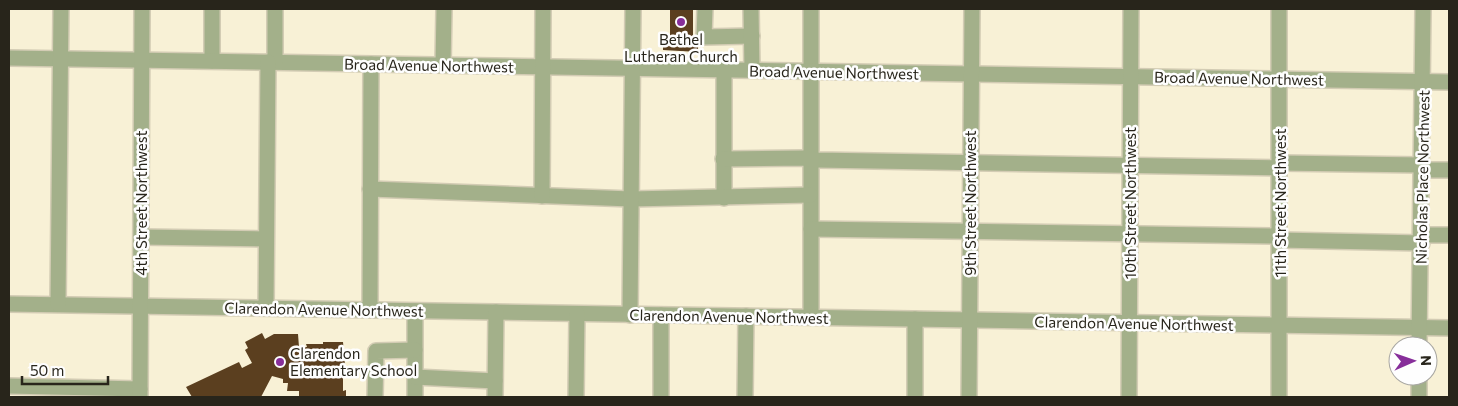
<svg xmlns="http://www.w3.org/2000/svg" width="1458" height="406" viewBox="0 0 1458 406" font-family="Commissioner,sans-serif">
<rect width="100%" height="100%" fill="#f8f1d6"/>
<g fill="#5b3f1f">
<path d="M670 9H693V35H698V52L663 50V39H670Z"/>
<path d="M262 333 265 339 274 334H298L299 347H307L306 344H323V342H343L346 378H343V391L346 390V397H299V391H287L288 383H283V379L272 376 261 397H192L186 387 239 362 242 368 252 363 245 350 248 348 245 342Z"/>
</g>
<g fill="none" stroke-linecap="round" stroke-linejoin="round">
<defs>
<g id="minor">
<path d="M212 9V61"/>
<path d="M705 9 704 37 752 36"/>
<path d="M751 9 752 70"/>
<path d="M811 9V317"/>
<path d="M9 58 1449 82"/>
<path d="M275 62V9"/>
<path d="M443 65 444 9"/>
<path d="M724 70V198"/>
<path d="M723 159 805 158 817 160 1280 168"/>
<path d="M1280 163 1422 165"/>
<path d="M1422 170H1449"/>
<path d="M370 189 631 199 810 195"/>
<path d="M542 196 543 9"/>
<path d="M811 229 1280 236"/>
<path d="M1422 235H1449"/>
<path d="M141 237 266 239"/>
<path d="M1279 240 1422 243"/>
<path d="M9 304 1449 328"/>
<path d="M58 304 61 9"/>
<path d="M266 308 268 62"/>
<path d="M370 310 371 64"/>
<path d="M415 311V397"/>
<path d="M630 315 633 9"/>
<path d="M1419 346 1423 9"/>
<path d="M415 377 495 381"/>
<path d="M9 386 140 389"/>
<path d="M140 397 142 9"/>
<path d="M375 397 376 351 415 350"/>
<path d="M495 397 496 312"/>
<path d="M576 397 577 314"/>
<path d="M661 397V315"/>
<path d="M745 397 746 316"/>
<path d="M915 397V319"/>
<path d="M969 397 972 9"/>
<path d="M1129 397 1131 9"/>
<path d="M1279 397V9"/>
<path d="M1419 397V376"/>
</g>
</defs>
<use href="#minor" stroke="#d3ccb4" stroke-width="18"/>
<use href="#minor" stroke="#a3b08a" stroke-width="15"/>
</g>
<g fill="#872e9a" stroke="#fefefe" stroke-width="2">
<circle cx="681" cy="22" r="5"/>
<circle cx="280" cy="362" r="5"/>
</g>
<g text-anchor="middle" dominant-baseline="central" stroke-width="5" stroke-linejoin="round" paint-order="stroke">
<g font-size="15" fill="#28251b" stroke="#fefefe">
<text x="681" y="39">Bethel<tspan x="681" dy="17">Lutheran Church</tspan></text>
<text x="290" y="353" text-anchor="start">Clarendon<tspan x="290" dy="17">Elementary School</tspan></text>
</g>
<g font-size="15" fill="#28251b" stroke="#fefefe">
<text transform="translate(429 65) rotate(1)">Broad Avenue Northwest</text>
<text transform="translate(834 72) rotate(1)">Broad Avenue Northwest</text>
<text transform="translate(1239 78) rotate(1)">Broad Avenue Northwest</text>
<text transform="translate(1422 177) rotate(-89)">Nicholas Place Northwest</text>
<text transform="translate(141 203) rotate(-90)">4th Street Northwest</text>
<text transform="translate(970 203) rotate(-90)">9th Street Northwest</text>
<text transform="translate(1130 203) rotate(-90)">10th Street Northwest</text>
<text transform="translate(1280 203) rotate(-90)">11th Street Northwest</text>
<text transform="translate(324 309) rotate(1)">Clarendon Avenue Northwest</text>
<text transform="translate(729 316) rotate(1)">Clarendon Avenue Northwest</text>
<text transform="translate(1134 323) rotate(1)">Clarendon Avenue Northwest</text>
</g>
</g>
<rect width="1458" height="406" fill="none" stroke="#28251b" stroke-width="20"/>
<g transform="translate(1413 361) rotate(88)"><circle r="24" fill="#fefefe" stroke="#a8a7a3"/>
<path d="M0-4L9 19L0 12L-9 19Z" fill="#872e9a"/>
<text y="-8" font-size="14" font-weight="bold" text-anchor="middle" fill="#28251b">N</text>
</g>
<path d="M22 376v8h86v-8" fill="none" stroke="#28251b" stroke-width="2.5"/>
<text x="30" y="376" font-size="15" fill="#28251b" stroke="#fefefe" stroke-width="4" paint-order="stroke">50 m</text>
</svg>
